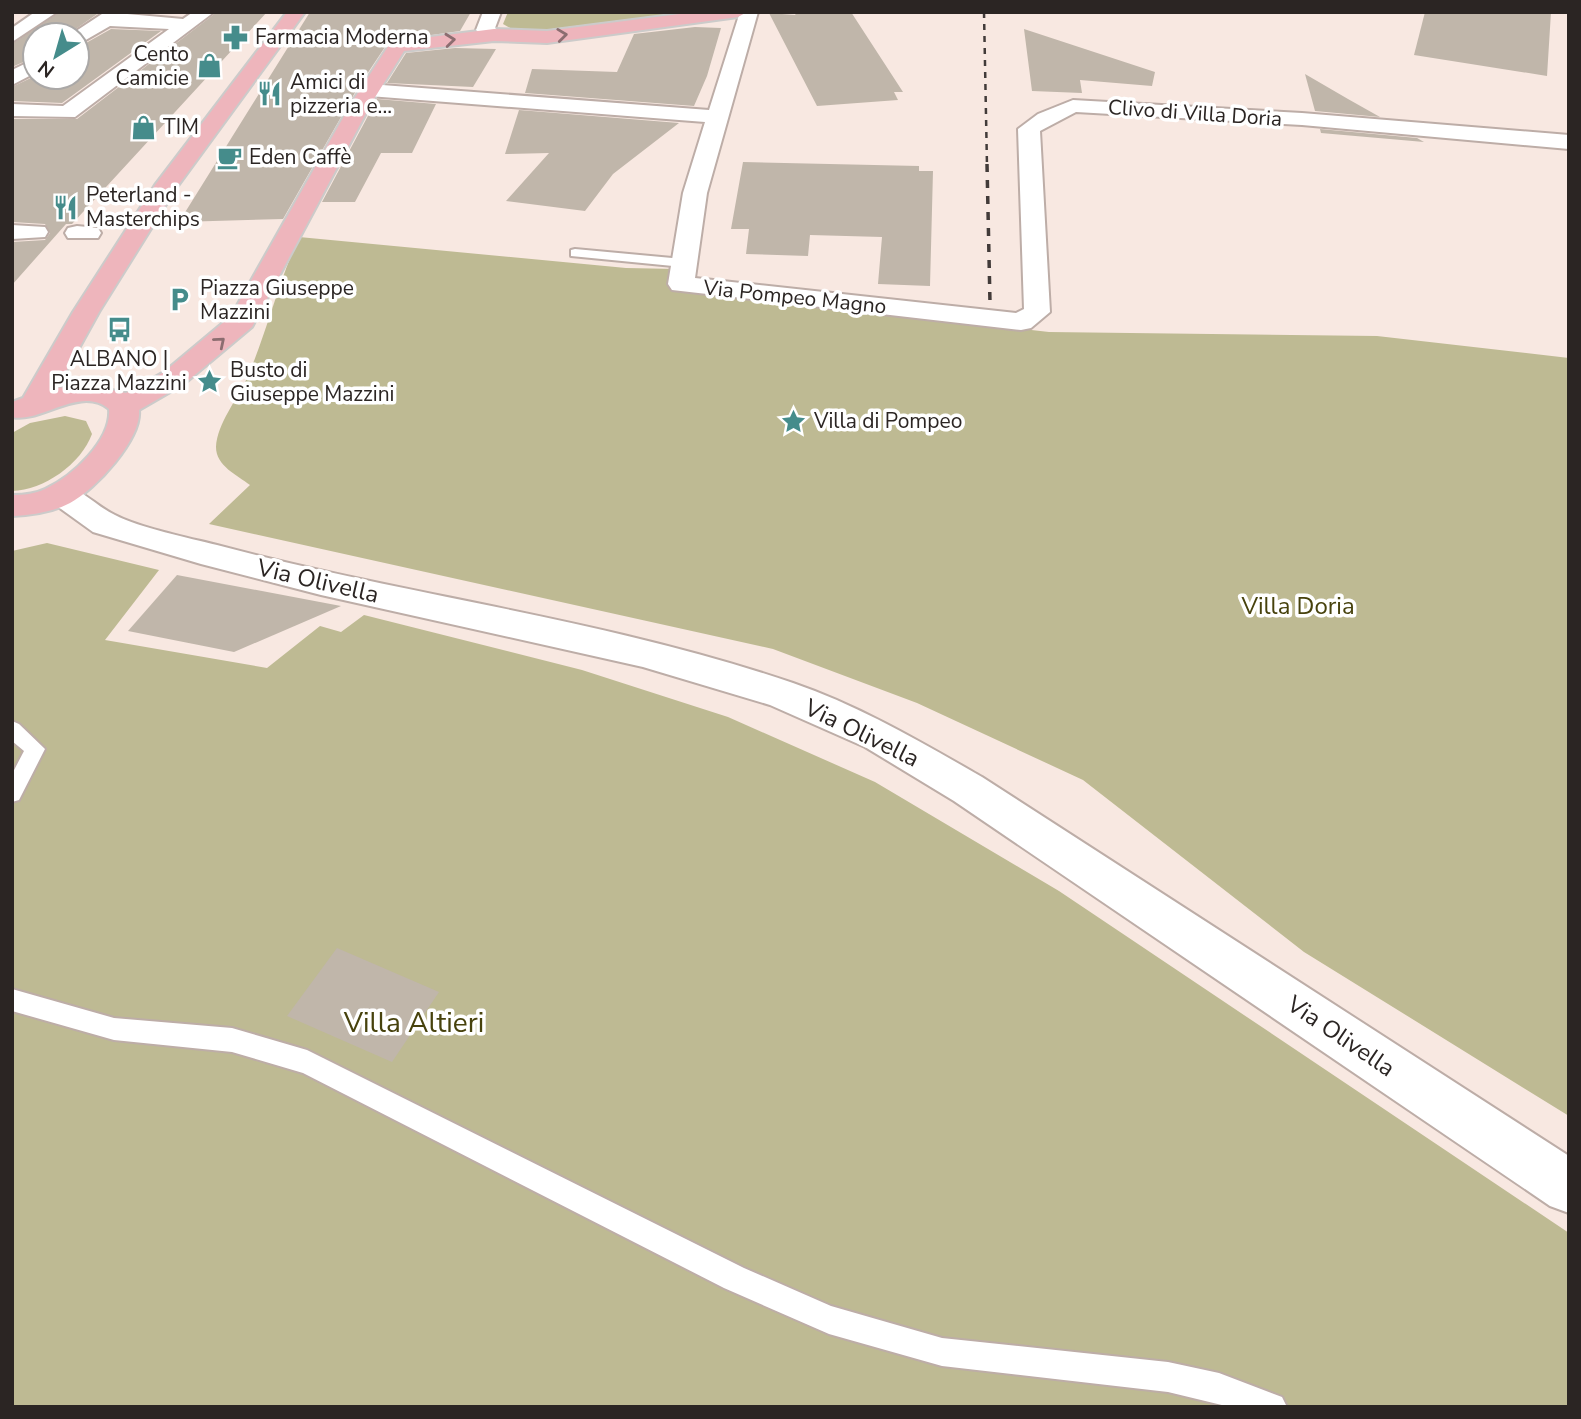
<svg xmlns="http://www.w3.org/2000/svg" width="1581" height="1419" viewBox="0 0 1581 1419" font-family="'Nunito Sans',sans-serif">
<rect width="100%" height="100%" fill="#f8e8e1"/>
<g fill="#beba93">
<path d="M508 12H686L528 32 512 29 503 24Z"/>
<path d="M299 237 626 268 677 269 673 290 1049 332 1377 336 1569 358V1116L1304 952 1083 780 917 703 773 649 209 524 250 485C237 475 216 466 216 447 217 424 238 398 247 378 267 332 278 283 299 237Z"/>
<path d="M65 416 86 421 92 434C81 464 44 490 12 491V433L30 423Z"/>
<path d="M47 543 159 570 105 640 267 668 320 626 341 632 364 615 582 670 728 717 875 782 1059 891 1569 1233V1407H12V551Z"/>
</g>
<g fill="#c0b6aa">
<path d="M60 12H100L67 35H35V57L12 67V44Z"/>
<path d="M217 12H267L72 224H66L12 285V242L45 240 50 233 45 224 12 222V119H77Z"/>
<path d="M310 12H471L460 31 389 41 357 89 283 219 179 222Z"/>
<path d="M797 12H851L903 92H894L898 100 817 106 769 13 795 15Z"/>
<path d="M1425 12H1551L1547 76 1414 55Z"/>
<path d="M695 27 721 28 707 76 694 106 525 93 532 69 617 72 634 34Z"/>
<path d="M111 29 161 31 62 103 12 101V87L35 76 77 77V48Z"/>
<path d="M1024 29 1155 72 1152 86 1080 80 1082 93 1032 91Z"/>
<path d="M455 48 496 49 473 87 387 83 406 53Z"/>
<path d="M1305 74 1348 99 1380 117 1315 111Z"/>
<path d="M377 99 436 104 412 153H381L355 202H322Z"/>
<path d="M519 110 679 123 613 174 585 211 506 201 549 153 505 154Z"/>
<path d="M1320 129 1417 138 1424 142 1321 133Z"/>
<path d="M743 162 919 166V171H933L930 286 878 284 882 237 810 235 808 256 746 254 749 229H731Z"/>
<path d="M177 575 341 606 234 652 128 631Z"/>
<path d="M337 948 439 992 392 1062 287 1016Z"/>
</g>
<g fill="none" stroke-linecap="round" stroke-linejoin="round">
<defs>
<g id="lane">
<path d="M575 249 683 259 689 263 683 267 571 256V250Z"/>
<path d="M12 721 19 724 45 749 19 800 12 802V774L24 751 12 741Z"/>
<path d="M12 989 114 1018 232 1028 307 1050 744 1268 831 1306 942 1338 1168 1362 1219 1373 1282 1397 1287 1407H1230L1168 1392 942 1366 829 1334 724 1288 303 1073 232 1052 114 1040 12 1011Z"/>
</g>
<g id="street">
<path d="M105 12 183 19 193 12H214L75 117 12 116V104L63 106 169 29 110 26 77 45V35H70Z"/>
<path d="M483 12H501L495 28 503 35 501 39H487L476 30Z"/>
<path d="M740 12H758L707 193 695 278 1016 313 1024 309 1018 129 1038 114 1073 100 1302 113 1569 135V149L1302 125 1076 112 1040 131 1050 312 1031 328 1021 330 672 290 668 284 683 193 705 122 369 96 359 90 369 84 709 110Z"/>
<path d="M35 59V73L12 85V70Z"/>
<path d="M12 225 45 227 48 232 45 237 12 239Z"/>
<path d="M77 226 98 228 101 233 98 238H68L65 233 68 228Z"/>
</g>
<g id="secondary">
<path d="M35 12H57L12 42V28Z"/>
<path d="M61 484C82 489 96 506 115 515 140 528 189 538 217 545 408 596 606 619 793 683 860 706 921 742 982 777L1569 1156V1213L1550 1206 954 801 865 747 770 705 643 667 321 595 201 564 93 532 50 501 45 494 50 487Z"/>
</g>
<path id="primary" d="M287 12H305L177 187 99 312 57 388 88 385 126 393 164 372 231 316 352 102 391 42 494 29 547 31 695 12H747L738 17 547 43 494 41 404 51 372 102 252 327 184 384 139 410C142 439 95 490 70 503 53 512 32 515 12 516V495C23 495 35 494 45 489 72 477 112 440 109 409 80 385 40 424 12 417V402L23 398 73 312 155 185Z"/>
</defs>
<use href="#lane" stroke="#bdada7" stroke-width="4"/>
<use href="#street" stroke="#bdada7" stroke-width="4"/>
<use href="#secondary" stroke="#bdada7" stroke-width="4"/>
<use href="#primary" stroke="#cccbca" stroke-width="4"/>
<use href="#lane" fill="#fff" fill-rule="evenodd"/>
<use href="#street" fill="#fff" fill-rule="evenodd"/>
<use href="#secondary" fill="#fff" fill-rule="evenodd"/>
<use href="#primary" fill="#eeb5bc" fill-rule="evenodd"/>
<path stroke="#423b39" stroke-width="2.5" stroke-dasharray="6 6" stroke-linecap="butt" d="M984 12 987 166"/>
<path stroke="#423b39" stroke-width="3.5" stroke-dasharray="8 8" stroke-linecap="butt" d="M987 164 990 303"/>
</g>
<defs><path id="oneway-chevron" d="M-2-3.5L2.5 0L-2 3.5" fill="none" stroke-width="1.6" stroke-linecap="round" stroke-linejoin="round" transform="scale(1.75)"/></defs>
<g stroke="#8c6d70">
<use href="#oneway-chevron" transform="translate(562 35) rotate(-7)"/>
<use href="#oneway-chevron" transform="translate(450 40) rotate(-6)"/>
<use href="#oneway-chevron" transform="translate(220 342) rotate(-40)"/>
</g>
<defs>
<symbol id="pharmacy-bare" viewBox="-9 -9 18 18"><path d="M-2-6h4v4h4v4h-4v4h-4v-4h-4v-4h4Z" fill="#458c8b" stroke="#fff" stroke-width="2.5" paint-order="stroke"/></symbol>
<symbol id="shop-bare" viewBox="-9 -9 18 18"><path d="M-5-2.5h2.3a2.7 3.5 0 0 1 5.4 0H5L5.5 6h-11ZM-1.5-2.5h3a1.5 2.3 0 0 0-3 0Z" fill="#458c8b" stroke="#fff" stroke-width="2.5" paint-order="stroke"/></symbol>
<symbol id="restaurant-bare" viewBox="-9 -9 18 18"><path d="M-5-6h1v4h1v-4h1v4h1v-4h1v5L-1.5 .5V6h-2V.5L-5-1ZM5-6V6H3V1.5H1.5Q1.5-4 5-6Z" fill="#458c8b" stroke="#fff" stroke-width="2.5" paint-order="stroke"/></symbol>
<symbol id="cafe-bare" viewBox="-9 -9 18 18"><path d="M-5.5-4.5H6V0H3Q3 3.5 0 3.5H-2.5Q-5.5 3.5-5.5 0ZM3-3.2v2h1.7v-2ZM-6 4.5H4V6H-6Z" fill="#458c8b" stroke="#fff" stroke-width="2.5" paint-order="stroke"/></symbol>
<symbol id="parking-bare" viewBox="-9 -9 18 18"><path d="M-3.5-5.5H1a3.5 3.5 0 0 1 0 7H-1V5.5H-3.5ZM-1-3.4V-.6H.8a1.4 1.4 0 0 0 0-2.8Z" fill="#458c8b" stroke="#fff" stroke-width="2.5" paint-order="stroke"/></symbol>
<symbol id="bus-bare" viewBox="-9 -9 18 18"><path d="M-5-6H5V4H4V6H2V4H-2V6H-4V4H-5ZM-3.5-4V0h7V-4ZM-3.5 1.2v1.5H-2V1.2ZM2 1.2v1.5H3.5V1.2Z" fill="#458c8b" stroke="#fff" stroke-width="2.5" paint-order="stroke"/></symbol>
<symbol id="sight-bare" viewBox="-9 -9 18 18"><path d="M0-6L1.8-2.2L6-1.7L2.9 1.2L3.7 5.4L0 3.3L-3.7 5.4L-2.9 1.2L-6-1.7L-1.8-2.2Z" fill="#458c8b" stroke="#fff" stroke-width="2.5" paint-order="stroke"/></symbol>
</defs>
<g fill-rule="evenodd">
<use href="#pharmacy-bare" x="218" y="20" width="35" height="35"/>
<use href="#shop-bare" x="192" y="48" width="35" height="35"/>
<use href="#restaurant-bare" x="252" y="76" width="35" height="35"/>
<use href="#shop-bare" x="126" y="110" width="35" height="35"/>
<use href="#cafe-bare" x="212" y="140" width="35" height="35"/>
<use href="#restaurant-bare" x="48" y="190" width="35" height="35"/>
<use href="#parking-bare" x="162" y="282" width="35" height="35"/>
<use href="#bus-bare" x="102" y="312" width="35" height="35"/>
<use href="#sight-bare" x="192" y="364" width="35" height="35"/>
<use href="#sight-bare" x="776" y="404" width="35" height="35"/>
</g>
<g text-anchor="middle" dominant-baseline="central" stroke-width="7" stroke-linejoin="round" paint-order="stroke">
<g font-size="21" fill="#2b2523" stroke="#fff" text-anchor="start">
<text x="255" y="37">Farmacia Moderna</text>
<text x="189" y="54" text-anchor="end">Cento<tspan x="189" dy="24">Camicie</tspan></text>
<text x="290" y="82">Amici di<tspan x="290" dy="24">pizzeria e...</tspan></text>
<text x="163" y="127">TIM</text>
<text x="249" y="157">Eden Caffè</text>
<text x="86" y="195">Peterland -<tspan x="86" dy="24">Masterchips</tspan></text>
<text x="200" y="288">Piazza Giuseppe<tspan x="200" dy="24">Mazzini</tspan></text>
<text x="119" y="359" text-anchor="middle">ALBANO |<tspan x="119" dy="24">Piazza Mazzini</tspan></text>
<text x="230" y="370">Busto di<tspan x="230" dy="24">Giuseppe Mazzini</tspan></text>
<text x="814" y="421">Villa di Pompeo</text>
</g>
<g font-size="21" fill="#2b2523" stroke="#fff">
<text transform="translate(1195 113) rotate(4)">Clivo di Villa Doria</text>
<text transform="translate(795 297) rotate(6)">Via Pompeo Magno</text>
</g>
<g font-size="24" fill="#2b2523" stroke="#fff">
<text transform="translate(318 581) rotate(13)">Via Olivella</text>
<text transform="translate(862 733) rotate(26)">Via Olivella</text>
<text transform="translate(1341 1036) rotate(34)">Via Olivella</text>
</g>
<g font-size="24" fill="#47420d" stroke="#fff">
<text x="1298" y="606">Villa Doria</text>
</g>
<g font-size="28" fill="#47420d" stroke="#fff">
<text x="414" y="1023">Villa Altieri</text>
</g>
</g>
<rect width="1581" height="1419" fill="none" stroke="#2b2523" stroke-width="28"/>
<g transform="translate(56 56) rotate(217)"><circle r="33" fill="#ffffff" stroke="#aaa8a7" stroke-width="2"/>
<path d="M0-5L12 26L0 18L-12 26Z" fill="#458c8b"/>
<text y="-10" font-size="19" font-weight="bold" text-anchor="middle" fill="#2b2523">N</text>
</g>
</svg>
